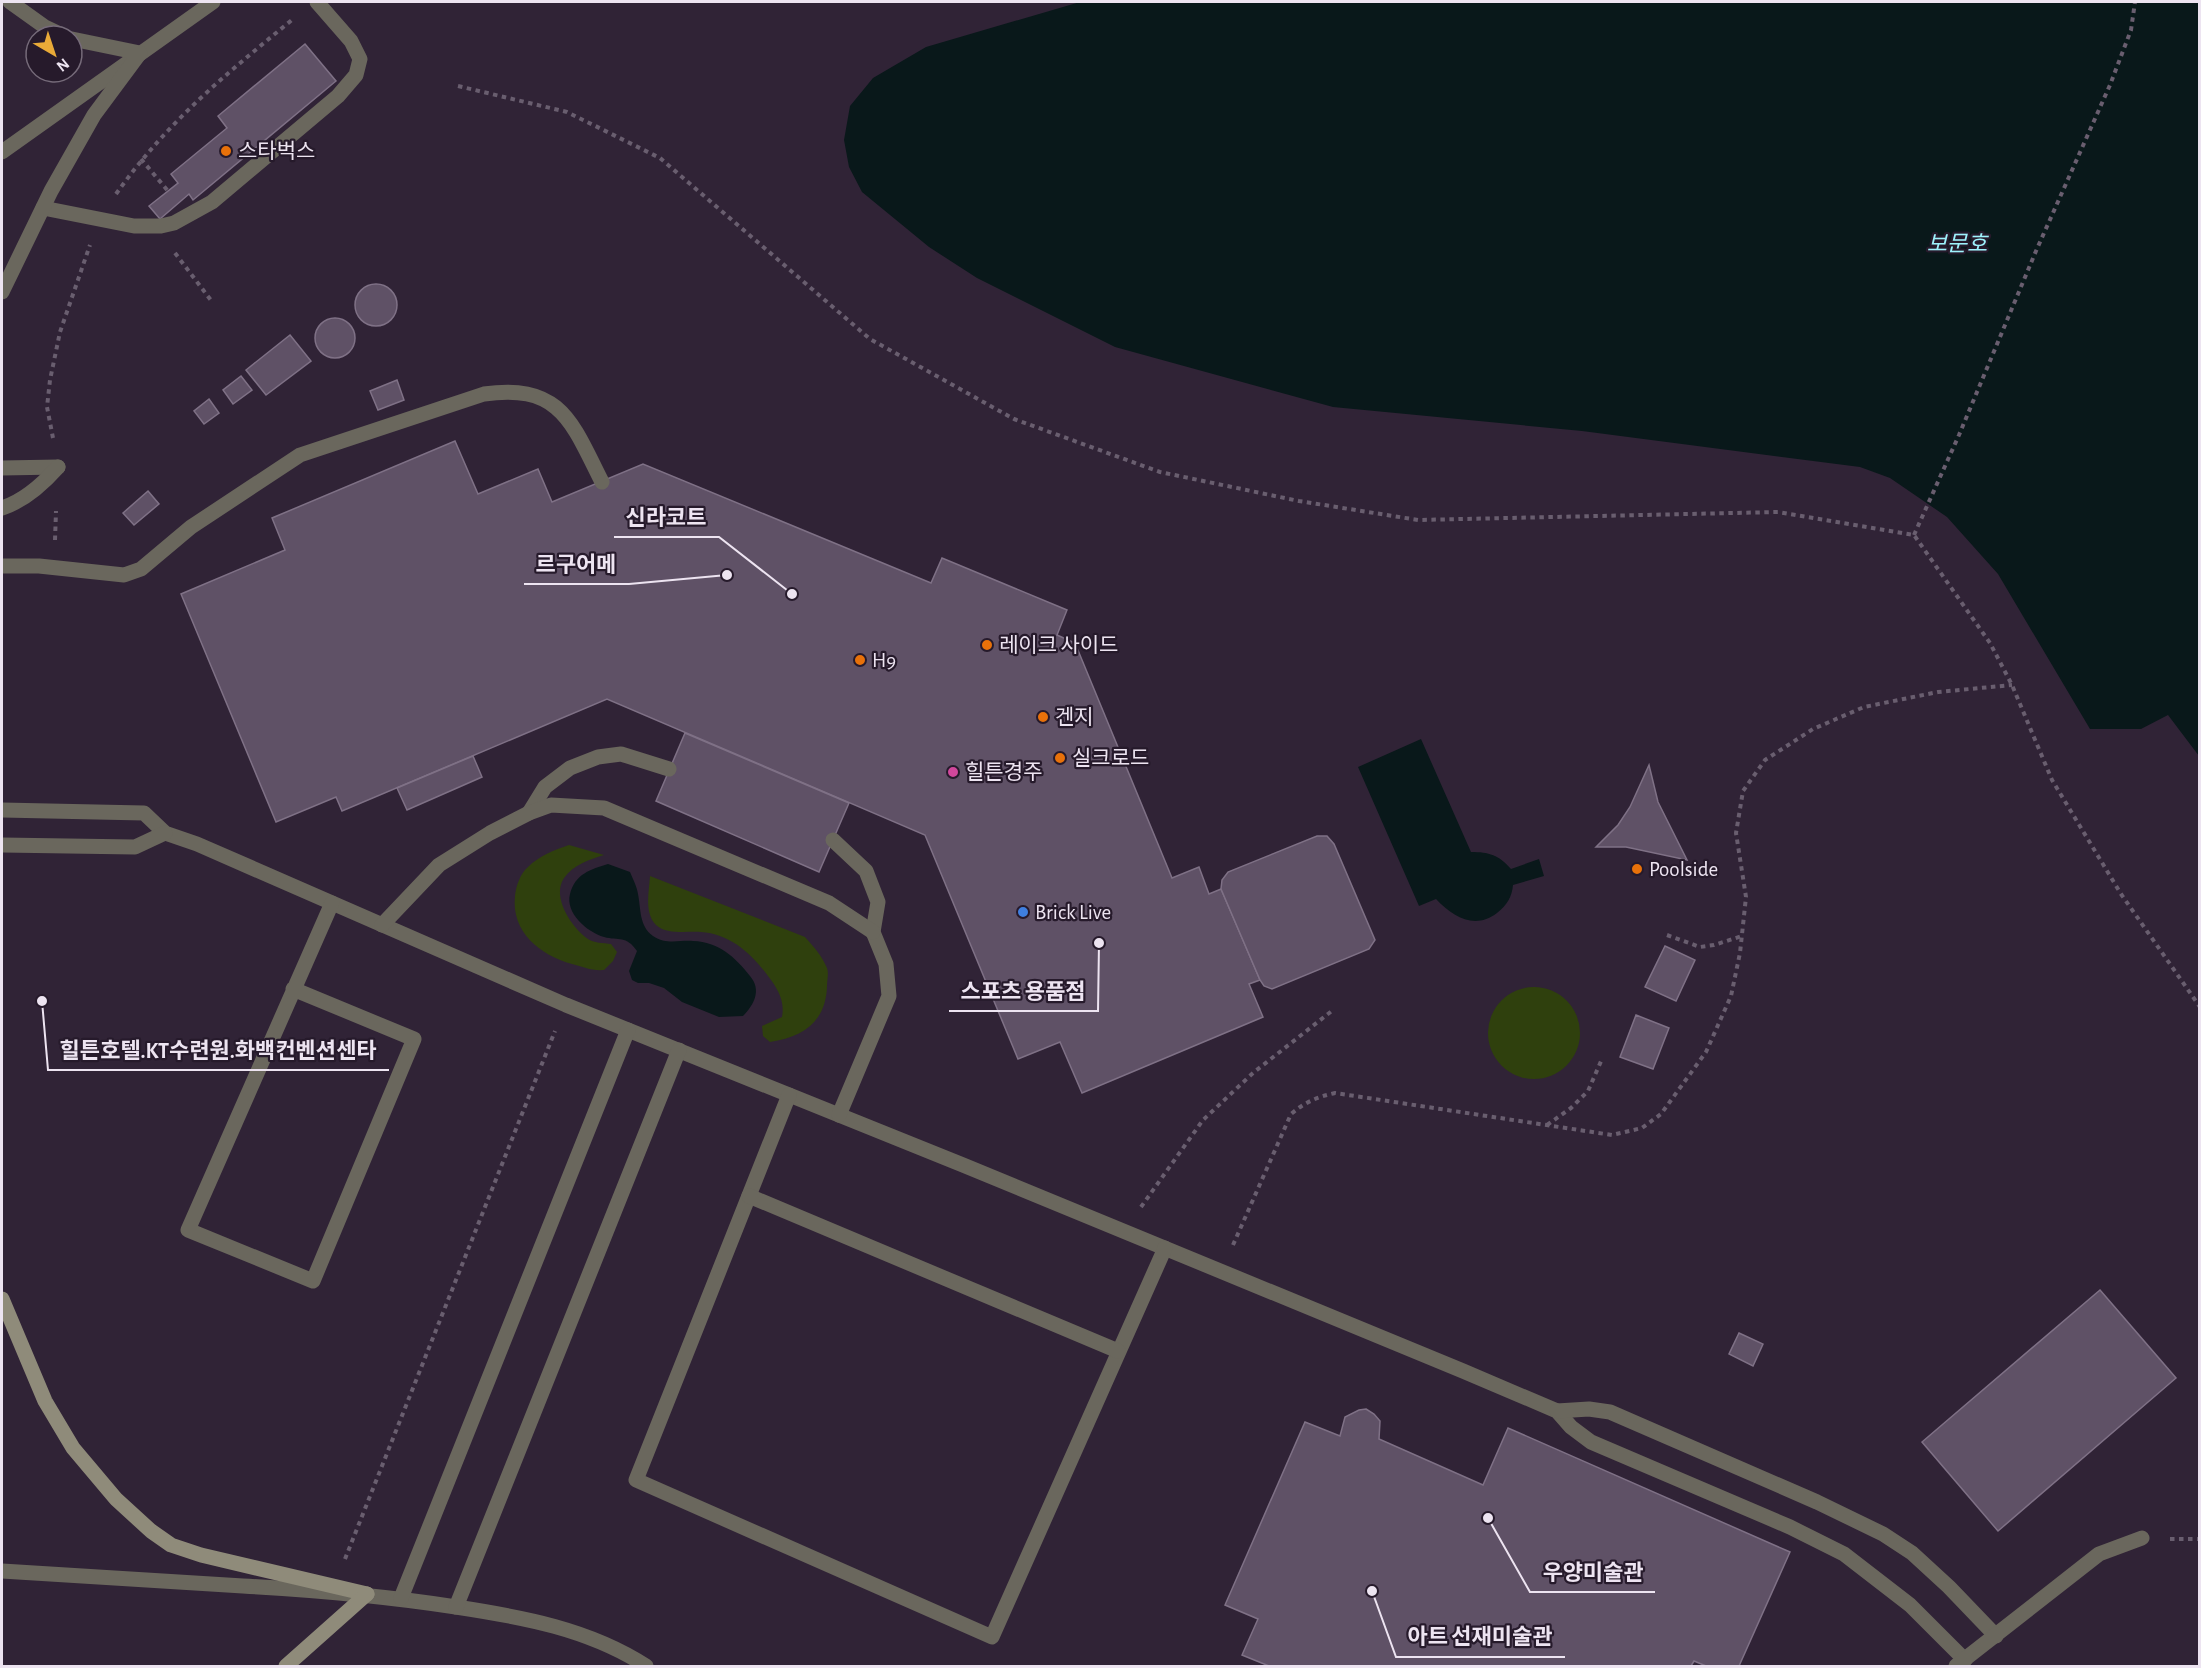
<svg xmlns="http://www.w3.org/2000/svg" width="2201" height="1668" viewBox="0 0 2201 1668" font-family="'Alegreya Sans','Noto Sans KR',sans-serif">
<rect width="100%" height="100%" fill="#302336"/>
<g fill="#2f400d">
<path d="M569 845 604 855C589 860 574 864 564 878 551 897 572 928 588 939 593 943 604 943 611 944L617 952 613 961 604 970C592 971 583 967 572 964 540 955 511 932 515 896 516 886 520 874 528 867 539 856 554 850 569 845Z"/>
<path d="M650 876 805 937C814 947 822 956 827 968 829 973 827 980 827 986 826 1022 803 1037 770 1042L763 1036 762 1026 782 1017C785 1001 778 989 768 976 751 953 730 934 701 932 687 931 667 935 656 925 644 913 649 892 650 876Z"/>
<circle cx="1534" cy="1033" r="46"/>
</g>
<g fill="#09181a">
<path d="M1080 2H2199V756L2168 715 2141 729H2090L1998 574 1947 517 1890 478 1860 467 1582 431 1333 407 1115 347 977 278 929 247 862 192 849 167 844 140 850 106 873 78 926 47Z"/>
<path d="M1421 739 1471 852C1489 852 1499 855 1511 869L1539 859 1544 876 1513 885C1512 897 1507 905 1497 913 1475 930 1453 917 1436 899L1419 906 1358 767Z"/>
<path d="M608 864 630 872C633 879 637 887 638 894 641 909 639 926 653 936 666 945 679 940 693 941 719 942 735 957 750 976 762 990 754 1005 743 1016L719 1017 682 1002 664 988 649 983H638L632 980 629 971 637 951C626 935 619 941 604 937 587 932 565 913 570 894 575 874 591 869 608 864Z"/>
</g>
<g fill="#5f5166" stroke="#7f7186" stroke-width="1.5">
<path d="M305 44 336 81 193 200 189 194 160 219 149 206 178 183 171 174 227 128 218 116Z"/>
<circle cx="376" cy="305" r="21"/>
<circle cx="335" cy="338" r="20"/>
<path d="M290 335 311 361 266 395 246 370Z"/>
<path d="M241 376 252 390 233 404 223 390Z"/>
<path d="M397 380 404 400 378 410 370 391Z"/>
<path d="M209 399 219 413 204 424 194 411Z"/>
<path d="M455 441 478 494 538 469 552 502 643 464 931 583 942 558 1067 610 1057 635 1075 643 1172 878 1199 867 1209 894 1221 889 1260 980 1249 984 1263 1017 1082 1093 1060 1042 1018 1059 925 835 607 699 342 811 336 797 276 822 181 594 285 550 272 518Z"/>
<path d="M148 491 159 504 134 525 123 513Z"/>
<path d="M685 733 849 803 819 872 656 801Z"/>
<path d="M473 756 482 777 407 810 397 788Z"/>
<path d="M1649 765 1658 802 1687 860 1626 847H1596L1618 825 1630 807Z"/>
<path d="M1317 836H1327L1334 844 1375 940 1369 949 1272 989 1264 986 1260 980 1221 889 1222 880 1228 872Z"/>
<path d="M1665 946 1695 960 1676 1001 1645 987Z"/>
<path d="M1636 1015 1669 1028 1653 1069 1620 1057Z"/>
<path d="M2100 1290 2176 1378 1998 1531 1922 1442Z"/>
<path d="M1739 1333 1763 1344 1753 1366 1729 1354Z"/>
<path d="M1366 1409 1374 1414 1380 1421 1379 1439 1483 1485 1508 1428 1790 1552 1739 1666H1706L1694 1661 1691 1666H1269L1242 1655 1258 1619 1225 1605 1305 1422 1340 1436 1345 1417 1359 1410Z"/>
</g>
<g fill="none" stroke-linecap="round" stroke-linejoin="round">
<g stroke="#695e6f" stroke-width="4" stroke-dasharray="4.5 4.5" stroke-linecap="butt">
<path d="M458 86 567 112 660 158 870 339 1014 419 1160 472 1299 501 1418 520 1778 512 1914 535 1990 643 2012 685 2052 780 2121 894 2200 1007"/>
<path d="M141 159 168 191"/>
<path d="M116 194C168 121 225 75 293 19"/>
<path d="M175 253 213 303"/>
<path d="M53 438 47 407 50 380 60 332 90 245"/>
<path d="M1914 535 1959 435 2036 251 2110 85 2131 30 2135 2"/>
<path d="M55 540 56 511"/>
<path d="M1667 935 1700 947 1714 945 1742 936"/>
<path d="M1547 1125 1571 1108 1588 1091 1602 1059"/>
<path d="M1141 1207 1203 1120 1253 1073 1333 1010"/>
<path d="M1233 1245 1291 1114C1305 1102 1317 1097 1335 1093L1612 1135 1642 1128 1661 1114 1706 1052 1731 996 1740 953 1746 897 1736 833 1743 791 1765 760 1813 729 1864 707 1938 692 2012 685"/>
<path d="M2170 1539H2200"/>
<path d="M345 1559 555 1031"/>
</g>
<g stroke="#6a675d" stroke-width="15">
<path d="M10 2 45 27 64 36"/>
<path d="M2 152 213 2"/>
<path d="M43 208 134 226H161L174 223 212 202 338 96 356 75 360 59 351 41 317 2"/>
<path d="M2 292 51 191 94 115 140 53 72 39"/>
<path d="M2 468 58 467"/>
<path d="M2 508C24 501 42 485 58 467"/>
<path d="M2 566H39L124 575 141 569 191 527 300 455 484 394C561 383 572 423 602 482"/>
<path d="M2 810 144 813 165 833 197 844 566 1005 963 1165 1463 1371 1557 1411 1571 1427 1591 1442 1790 1527 1844 1554 1910 1605 1965 1660"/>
<path d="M529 813 545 787 570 768 598 757 621 754 669 769"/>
<path d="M833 840 866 871 878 902 873 932 886 964 889 996 839 1115"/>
<path d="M2 845 135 847 165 833"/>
<path d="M382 925 439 865 490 833 529 813 551 805 604 808 829 903 873 932"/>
<path d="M293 989 414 1039 313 1281 188 1230 332 903"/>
<path d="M789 1095 636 1480 992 1637 1165 1248"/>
<path d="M749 1196 1118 1351"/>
<path d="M1557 1411 1589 1409 1610 1412 1817 1502 1883 1534 1912 1553 1949 1587 1996 1636"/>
<path d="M2 1571C82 1576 162 1581 243 1586 315 1590 385 1596 456 1607 522 1617 589 1629 646 1666"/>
<path d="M401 1598 628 1030"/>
<path d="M456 1607 679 1050"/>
<path d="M1956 1666 2099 1554 2142 1538"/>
</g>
<g stroke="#8f8b7a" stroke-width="15">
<path d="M2 1299 45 1401 73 1448 116 1499 151 1531 171 1545 201 1555 367 1594"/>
<path d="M286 1666 367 1594"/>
</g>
</g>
<g fill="#e8710a" stroke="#261a2b" stroke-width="2">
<circle cx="226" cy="151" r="6"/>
<circle cx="987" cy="645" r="6"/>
<circle cx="860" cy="660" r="6"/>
<circle cx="1043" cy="717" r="6"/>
<circle cx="1060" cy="758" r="6"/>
<circle cx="1637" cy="869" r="6"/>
</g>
<circle fill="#d1479c" stroke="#261a2b" stroke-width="2" cx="953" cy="772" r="6"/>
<circle fill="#3f7fe0" stroke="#261a2b" stroke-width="2" cx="1023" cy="912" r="6"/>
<g text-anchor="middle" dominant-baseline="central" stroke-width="4.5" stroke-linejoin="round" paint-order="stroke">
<g font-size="21" fill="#ede4f1" stroke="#261a2b" text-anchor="start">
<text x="238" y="151">스타벅스</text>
<text x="999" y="645">레이크 사이드</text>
<text x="872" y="660">H9</text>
<text x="1055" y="717">겐지</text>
<text x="1072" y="758">실크로드</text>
<text x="965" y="772">힐튼경주</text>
<text x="1649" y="869">Poolside</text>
<text x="1035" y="912">Brick Live</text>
</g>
<g font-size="22" font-style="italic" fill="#9ef2fc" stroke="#261a2b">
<text x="1957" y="244">보문호</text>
</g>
</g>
<path fill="none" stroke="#ede4f1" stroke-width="2" d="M792 594L719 537H614M727 575L629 584H524M1099 943L1098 1011H949M42 1001L48 1070H389M1488 1518L1530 1592H1655M1372 1591L1396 1657H1565"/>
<g fill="#ede4f1" stroke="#261a2b" stroke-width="2">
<circle cx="792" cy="594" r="6"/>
<circle cx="727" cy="575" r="6"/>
<circle cx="1099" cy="943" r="6"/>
<circle cx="42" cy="1001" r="6"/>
<circle cx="1488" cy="1518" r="6"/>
<circle cx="1372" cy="1591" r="6"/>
</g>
<g font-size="22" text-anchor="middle" font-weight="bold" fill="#ede4f1" stroke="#261a2b" stroke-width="4.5" stroke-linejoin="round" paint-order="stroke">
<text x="666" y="525">신라코트</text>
<text x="576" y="572">르구어메</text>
<text x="1023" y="999">스포츠 용품점</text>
<text x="218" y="1058">힐튼호텔.KT수련원.화백컨벤션센타</text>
<text x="1593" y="1580">우양미술관</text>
<text x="1480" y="1644">아트 선재미술관</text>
</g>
<rect width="2201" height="1668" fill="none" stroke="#ede4f1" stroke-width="6"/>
<g transform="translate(54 54) rotate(141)"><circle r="28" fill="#261a2b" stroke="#766b7a" stroke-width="1.5"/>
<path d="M0-4.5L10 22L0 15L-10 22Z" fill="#e9aa38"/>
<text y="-9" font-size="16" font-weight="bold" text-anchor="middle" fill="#ede4f1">N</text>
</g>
</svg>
